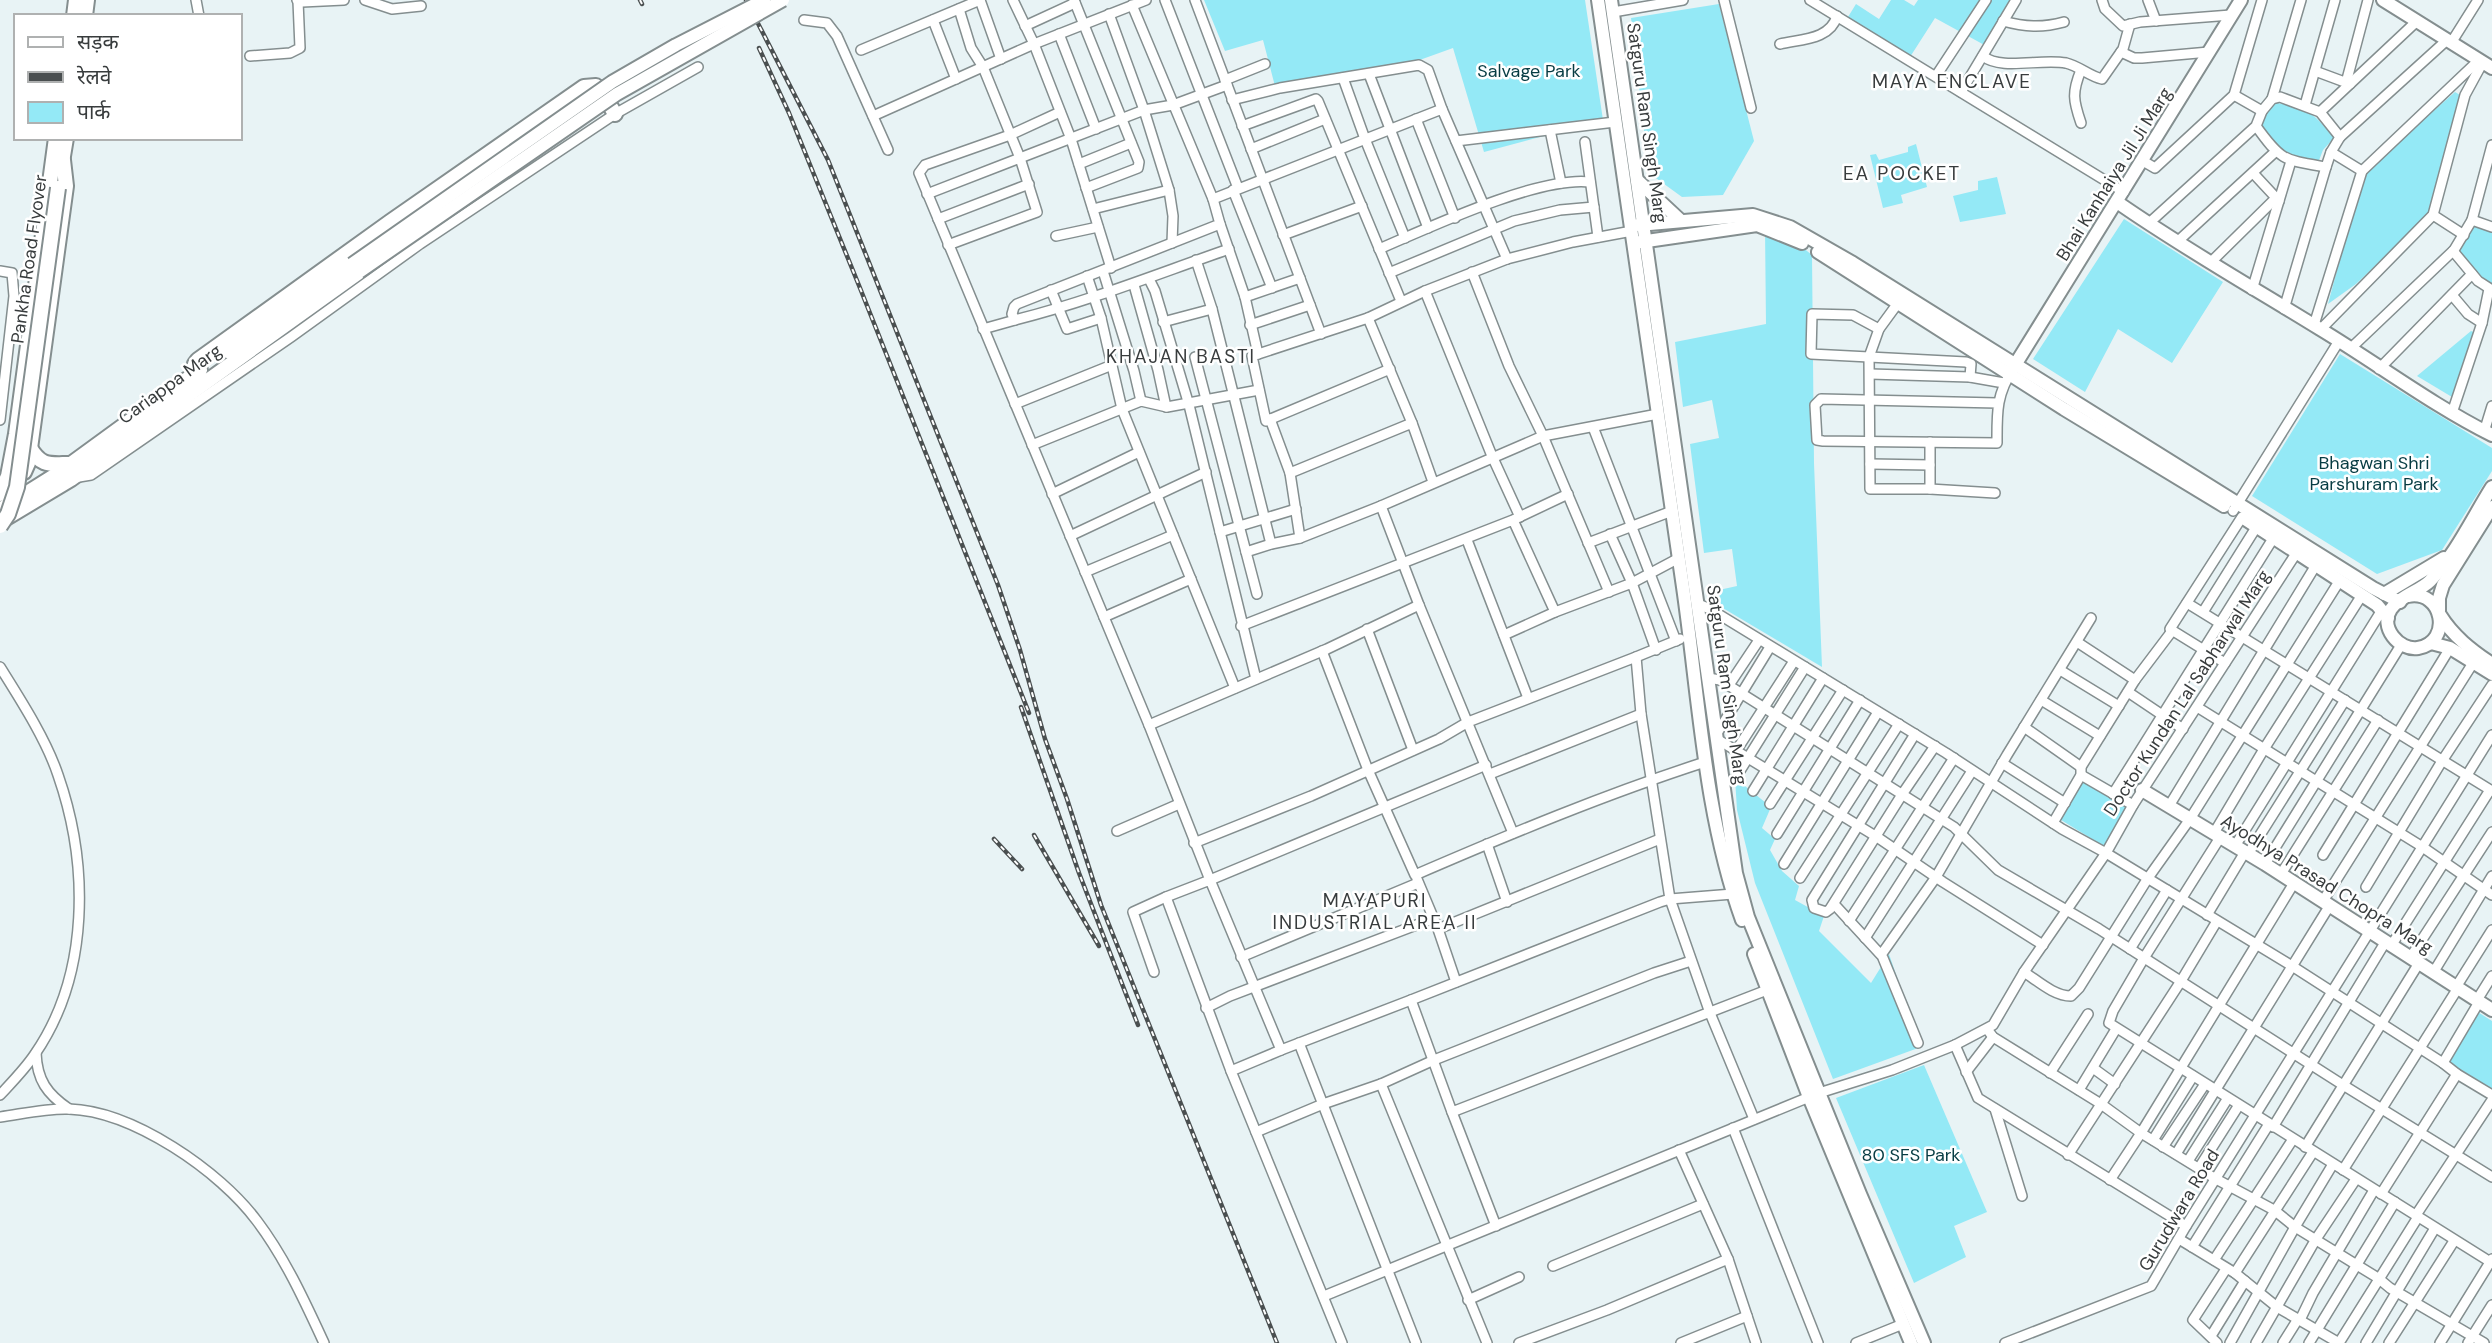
<svg xmlns="http://www.w3.org/2000/svg" width="2492" height="1343" viewBox="0 0 2492 1343" font-family="'DM Sans','Noto Sans Devanagari',sans-serif">
<rect width="100%" height="100%" fill="#e8f3f5"/>
<g fill="#94e9f6">
<path d="M1204 0H1585L1603 120 1484 152 1453 48 1403 66 1276 90 1263 40 1225 51Z"/>
<path d="M1891 0H1904L1914 6 1918 0H2016L1988 47 1935 18 1910 57 1848 17 1856 4 1879 19Z"/>
<path d="M1719 4 1754 141 1723 195 1682 197 1649 173 1631 18Z"/>
<path d="M2455 92 2460 95 2429 215 2356 284 2328 304 2363 173Z"/>
<path d="M2273 102C2306 109 2312 110 2334 138L2323 150 2318 163C2283 156 2280 154 2259 125Z"/>
<path d="M1916 144 1927 187 1901 195 1903 203 1883 208 1870 155 1876 154 1879 160 1908 152V147Z"/>
<path d="M1997 177 2006 214 1960 222 1953 196 1978 190V181Z"/>
<path d="M2124 219 2223 282 2172 363 2118 329 2085 392 2033 359Z"/>
<path d="M2473 225 2492 231V286L2479 279 2457 251Z"/>
<path d="M1765 228 1782 231 1812 255 1814 463 1822 667 1711 601 1710 592 1737 586 1732 549 1704 553 1690 444 1719 438 1712 400 1683 407 1675 342 1766 324Z"/>
<path d="M2471 331 2476 333 2455 396 2452 397 2417 376Z"/>
<path d="M2340 354 2492 448V471L2442 550 2377 574 2252 496Z"/>
<path d="M2078 772 2131 804 2105 847 2053 815Z"/>
<path d="M1735 778 1771 807 1762 828 1775 839 1770 850 1782 871 1799 886 1795 900 1824 916 1819 931 1871 983 1889 954 1921 1047 1833 1079 1755 883 1737 810Z"/>
<path d="M2473 1009 2492 1021V1089L2442 1058Z"/>
<path d="M1924 1065 1987 1212 1954 1226 1966 1257 1914 1283 1836 1098Z"/>
</g>
<g fill="none" stroke-linecap="round" stroke-linejoin="round">
<defs>
<g id="street">
<path d="M196 0 199 16"/>
<path d="M297 0 302 2 344 0"/>
<path d="M365 0 392 9 421 6"/>
<path d="M980 0 1001 59"/>
<path d="M1013 0 1034 44 1071 139 1111 268"/>
<path d="M1074 0 1139 162 1138 168 1086 188"/>
<path d="M1165 0 1238 188"/>
<path d="M1195 0 1321 334"/>
<path d="M1724 0 1751 108"/>
<path d="M1810 0 2124 192"/>
<path d="M2102 0 2105 9 2123 26 2140 22 2231 15"/>
<path d="M2148 0 2156 21"/>
<path d="M1132 5 1213 199 1220 224 1017 304 1014 307 1012 314 1015 320C1090 301 1157 274 1229 249"/>
<path d="M1613 12 1683 0"/>
<path d="M1109 14 1144 110 1169 190 1173 216 1172 243"/>
<path d="M804 20 827 23 837 36 888 150"/>
<path d="M933 20 956 79"/>
<path d="M2003 21C2025 27 2042 28 2064 22"/>
<path d="M1025 26 1075 3"/>
<path d="M1059 34 1096 129"/>
<path d="M2451 43 2478 0"/>
<path d="M1780 44C1801 39 1830 40 1837 16"/>
<path d="M861 50 980 0"/>
<path d="M2121 52 2134 58H2142L2209 52"/>
<path d="M250 56 290 53 300 48 298 1"/>
<path d="M1983 56C2001 71 2041 58 2066 63 2079 66 2089 76 2102 79L2123 49 2130 24"/>
<path d="M2315 71 2350 84"/>
<path d="M1369 74 1428 228"/>
<path d="M1936 76 1986 0"/>
<path d="M1343 78 1365 139 1405 238"/>
<path d="M1225 80 1265 64"/>
<path d="M2346 83 2368 0"/>
<path d="M1961 92 2016 0"/>
<path d="M2234 95 2262 111"/>
<path d="M2272 99 2301 0"/>
<path d="M1232 100 1280 88 1419 65 1428 70 1442 109"/>
<path d="M2305 105 2335 0"/>
<path d="M1060 112 1010 135 925 165 919 173 1149 725 1210 880 1486 765"/>
<path d="M2320 112 2417 21"/>
<path d="M873 116 1034 44 1146 0"/>
<path d="M1416 119 1455 218"/>
<path d="M2081 123C2073 100 2072 92 2081 70"/>
<path d="M1242 126 1316 99 1318 101 1401 301"/>
<path d="M1550 130 1561 183"/>
<path d="M2340 137 2447 40"/>
<path d="M1456 141 1615 122"/>
<path d="M1585 142 1598 237"/>
<path d="M1251 149 1325 119"/>
<path d="M2331 152 2362 171"/>
<path d="M2143 161 2155 168 2234 95 2262 0"/>
<path d="M1079 164 1131 143"/>
<path d="M2253 173 2279 201"/>
<path d="M1233 190 1272 288"/>
<path d="M927 194 1144 110 1173 105 1227 85"/>
<path d="M1213 199 1442 109 1507 259"/>
<path d="M1093 209 1169 190"/>
<path d="M2433 215 2464 235"/>
<path d="M938 219 1029 184"/>
<path d="M2472 220 2492 227"/>
<path d="M1220 224 1245 297 1258 354"/>
<path d="M2148 224 2256 126 2262 111 2272 99 2280 97 2320 112 2340 137 2331 152 2326 167C2284 160 2281 161 2256 126"/>
<path d="M1283 235 1362 206"/>
<path d="M1056 236 1098 227"/>
<path d="M2177 242 2275 152"/>
<path d="M948 245 1037 212 1020 158 983 67 971 48 959 9"/>
<path d="M1379 249C1428 228 1538 176 1590 182"/>
<path d="M2453 251 2478 281 2492 290"/>
<path d="M1196 260 1212 309 1271 544"/>
<path d="M2210 263 2276 198"/>
<path d="M0 271 12 273 14 296 0 420"/>
<path d="M1103 271 1134 371 1141 401"/>
<path d="M1472 272 1509 366 1543 436 1609 592"/>
<path d="M1389 273 1514 221 1560 210 1594 207"/>
<path d="M1087 276 1101 318 1122 409 1235 688"/>
<path d="M1149 279 1155 291 1189 405 1256 679"/>
<path d="M1134 285 1158 370 1166 407"/>
<path d="M1051 290 1067 329 1101 318"/>
<path d="M2252 290 2291 161"/>
<path d="M1425 291 1492 456 1520 517"/>
<path d="M2452 295 2468 314 2482 323"/>
<path d="M1245 297 1300 278"/>
<path d="M1898 303 1879 329 1869 357 1870 489H1930L1995 493"/>
<path d="M2284 309 2326 167"/>
<path d="M1368 318 1412 423"/>
<path d="M1163 322 1212 309"/>
<path d="M1250 325 1310 305"/>
<path d="M2314 325 2362 171 2479 60"/>
<path d="M983 329 1015 320"/>
<path d="M1879 329 1853 315 1812 314 1811 354 1966 362 1971 364 1970 377"/>
<path d="M2321 329 2433 215 2465 95 2483 62"/>
<path d="M2350 349 2454 250 2472 220 2492 145"/>
<path d="M1195 357 1246 552"/>
<path d="M1390 369 1266 421 1252 356 1368 318 1425 291 1507 259 1573 242 1632 231"/>
<path d="M2379 369 2472 274"/>
<path d="M1870 374 1970 377 2004 383"/>
<path d="M1997 403 1821 399 1815 405 1817 440 1823 441 1997 443C1997 413 1996 395 2013 369"/>
<path d="M1015 404 1112 365"/>
<path d="M2452 413 2482 323 2489 289"/>
<path d="M1270 419 1290 473"/>
<path d="M1593 427 1676 641"/>
<path d="M2484 432 2492 406"/>
<path d="M1032 445 1141 401 1167 407 1259 390"/>
<path d="M1870 464 1930 465"/>
<path d="M79 477 91 475 291 337 420 244 615 114 698 67"/>
<path d="M1930 489V442"/>
<path d="M1052 494 1139 452"/>
<path d="M1381 506 1300 538 1290 473 1412 423 1433 482"/>
<path d="M2233 511 2339 341"/>
<path d="M1515 519 1568 494"/>
<path d="M1220 532 1296 509"/>
<path d="M1610 534 1632 583 1679 558"/>
<path d="M1070 536 1206 472"/>
<path d="M1467 540 1528 698"/>
<path d="M1588 543 1672 511"/>
<path d="M1085 572 1173 535"/>
<path d="M1257 594 1246 552 1271 544 1300 538"/>
<path d="M2187 603 2492 791"/>
<path d="M1698 604 1710 609 1946 753 2062 829 2106 853 2292 966 2443 1063 2479 1002"/>
<path d="M1419 605 1381 506 1543 436 1658 414"/>
<path d="M2203 612 2257 526"/>
<path d="M1104 617 1191 579"/>
<path d="M1241 626 1513 520 1555 612 1632 583 1656 650"/>
<path d="M1367 629 1413 750"/>
<path d="M1504 635 1555 612"/>
<path d="M2077 642 2135 680"/>
<path d="M1322 651 1368 770 1415 875C1510 834 1606 794 1705 762"/>
<path d="M1636 657 1680 639"/>
<path d="M2225 663 2170 629 2242 517"/>
<path d="M0 667C20 699 46 739 58 775 89 864 90 974 35 1054 25 1069 12 1082 0 1095"/>
<path d="M2060 670 2119 706"/>
<path d="M1708 678 1720 680 1954 827 1998 870 2099 929 2343 1085 2492 1177"/>
<path d="M1729 685 1759 640"/>
<path d="M2128 692 2183 729"/>
<path d="M2041 700 2100 736"/>
<path d="M2197 707 2421 846 2492 895"/>
<path d="M1149 725 1327 649 1419 605 1513 833"/>
<path d="M2024 727 2081 767"/>
<path d="M1915 734 1812 900 1814 908 1826 912 1830 909 1903 793 1935 746"/>
<path d="M1716 735 1770 647"/>
<path d="M1717 739 1877 837 1943 882 2043 945"/>
<path d="M1736 751 1794 661"/>
<path d="M2002 763 2065 803"/>
<path d="M1490 774 1641 714"/>
<path d="M2081 775 2133 805"/>
<path d="M1736 777 1805 667"/>
<path d="M1753 791 1823 678"/>
<path d="M2113 794 2274 537"/>
<path d="M1770 804 1843 690"/>
<path d="M2169 806 2316 565"/>
<path d="M2053 823 2081 775V767L2135 680 2172 631"/>
<path d="M1117 831 1179 804"/>
<path d="M2214 833 2264 749 2362 595"/>
<path d="M1777 834 1860 700"/>
<path d="M2221 836 2144 958 2113 1011 2109 1023 2492 1263"/>
<path d="M1194 843 1311 796 1439 739 1468 722 1636 657 1641 714 1670 899 1710 1013 1754 1119"/>
<path d="M1487 844 1507 902"/>
<path d="M2235 846 2382 610"/>
<path d="M2248 854 2345 700"/>
<path d="M2323 855 2450 648"/>
<path d="M1784 864 1878 712"/>
<path d="M2265 864 2401 645"/>
<path d="M2281 874 2378 720"/>
<path d="M1800 878 1899 724"/>
<path d="M1417 879 1438 929 1456 982"/>
<path d="M2366 887 2442 761 2492 685"/>
<path d="M1733 894 1670 899 1660 902 1411 1000 1452 1112 1767 990"/>
<path d="M2323 901 2473 663"/>
<path d="M1834 904 1881 955 1936 877 2007 755 2091 618"/>
<path d="M2207 915 2245 852"/>
<path d="M1849 921 1954 758"/>
<path d="M1438 929 1660 839"/>
<path d="M1865 938 1972 771"/>
<path d="M2391 946 2490 790"/>
<path d="M2130 949 2167 890"/>
<path d="M1241 957 1418 883"/>
<path d="M1883 958 1918 1043"/>
<path d="M2410 958 2492 832"/>
<path d="M1154 972 1133 912 1166 897"/>
<path d="M2024 972C2038 981 2054 996 2071 996L2079 988 2148 878 2190 819 2340 580"/>
<path d="M2433 973 2492 876"/>
<path d="M2456 987 2492 930"/>
<path d="M2477 1000 2492 976"/>
<path d="M1206 1008 1230 996 1432 919"/>
<path d="M1987 1029 1993 1037 2101 1104 2141 1133 2216 1179 2274 1210 2295 1227 2378 1278 2390 1288 2484 1343"/>
<path d="M1299 1043 1416 1343"/>
<path d="M1955 1045 1978 1098 2186 1226"/>
<path d="M1281 1050 1231 1071 1342 1343"/>
<path d="M36 1053C37 1080 47 1094 69 1109"/>
<path d="M2443 1063 2457 1074 2492 1095"/>
<path d="M2093 1068 2115 1084"/>
<path d="M1231 1071 1166 897 1210 880 1281 1050 1411 1000"/>
<path d="M1966 1072 1993 1037"/>
<path d="M2050 1073 2088 1014"/>
<path d="M1381 1084 1487 1343"/>
<path d="M2079 1090 2116 1029"/>
<path d="M1995 1109 2022 1196"/>
<path d="M1452 1112 1496 1226"/>
<path d="M0 1117C22 1114 47 1108 69 1109 133 1111 220 1171 257 1221 285 1258 305 1302 324 1343"/>
<path d="M2273 1127 2386 941"/>
<path d="M1733 1128 1818 1343"/>
<path d="M1256 1132 1323 1104 1381 1084 1434 1060 1654 973 1691 961"/>
<path d="M2153 1140 2193 1076"/>
<path d="M2163 1147 2205 1084"/>
<path d="M2305 1147 2419 963"/>
<path d="M2176 1154 2330 905"/>
<path d="M2068 1155 2181 981 2217 921"/>
<path d="M2188 1161 2228 1098"/>
<path d="M2199 1168 2239 1105"/>
<path d="M2343 1170 2458 988"/>
<path d="M2110 1180 2141 1133 2294 883"/>
<path d="M2381 1194 2457 1074"/>
<path d="M2416 1215 2492 1100"/>
<path d="M2179 1239 2235 1273 2277 1307 2339 1343"/>
<path d="M2192 1247 2269 1124"/>
<path d="M1728 1259 1756 1343"/>
<path d="M2214 1260 2293 1139"/>
<path d="M1553 1266 1703 1204"/>
<path d="M2235 1273 2313 1152"/>
<path d="M1324 1296 1819 1093 1892 1070 1955 1045 1993 1025 2024 972 2106 853 2133 805 2297 552"/>
<path d="M1468 1300 1519 1277"/>
<path d="M2300 1320 2313 1293 2374 1190"/>
<path d="M2211 1336 2245 1281"/>
<path d="M1519 1343 1607 1310 1728 1259 1679 1150"/>
<path d="M1681 1343 1747 1316"/>
<path d="M1856 1343 1903 1324"/>
<path d="M2005 1343 2151 1286 2186 1226 2492 735"/>
<path d="M2217 1343 2193 1320 2226 1269"/>
<path d="M2230 1343 2295 1227 2333 1164"/>
<path d="M2256 1343 2316 1239 2356 1179"/>
<path d="M2283 1343 2298 1319"/>
<path d="M2309 1343 2395 1202"/>
<path d="M2339 1343 2418 1217"/>
<path d="M2366 1343 2435 1228"/>
<path d="M2389 1343 2454 1241"/>
<path d="M2440 1343 2492 1259"/>
<path d="M2468 1343 2492 1305"/>
</g>
<g id="secondary">
<path d="M1598 0C1626 196 1655 391 1683 587 1699 698 1704 814 1742 920"/>
<path d="M1611 0 1736 873 1748 917 1775 984 1860 1194 1924 1343"/>
<path d="M2383 0 2492 68"/>
<path d="M1637 180 1680 220"/>
<path d="M2117 202C2183 248 2252 287 2320 329 2378 364 2432 405 2492 435"/>
<path d="M1638 225 1753 215 1790 227 1853 263 2373 588 2400 602"/>
<path d="M1640 242 1757 225 1802 243"/>
<path d="M1818 252 2064 409 2224 506"/>
<path d="M2015 365 2241 0"/>
<path d="M2245 519 2377 605 2388 618"/>
<path d="M2384 594 2444 558"/>
<path d="M2408 596C2443 589 2453 642 2418 648 2399 651 2379 627 2391 609 2400 596 2420 591 2430 581 2456 554 2473 517 2492 487"/>
<path d="M2439 611V598L2443 585 2492 507"/>
<path d="M2440 615C2453 636 2471 650 2492 664"/>
<path d="M2431 643 2450 648 2492 674"/>
<path d="M2142 790 2265 864 2492 1010"/>
<path d="M1754 954 1809 1097 1911 1343"/>
</g>
<g id="primary">
<path d="M74 16 76 0"/>
<path d="M85 16 87 0"/>
<path d="M61 168 66 138"/>
<path d="M228 351 352 264"/>
<path d="M194 374 195 364 198 360 390 222 584 87 596 86 602 92 615 114"/>
<path d="M30 448C42 467 49 464 70 464"/>
<path d="M12 471 16 474 24 472 28 463 66 186 63 160"/>
<path d="M0 494 8 476 16 434 56 138"/>
<path d="M0 510 56 475 200 370"/>
<path d="M1 521 71 479 359 272"/>
</g>
</defs>
<use href="#street" stroke="#848e8f" stroke-width="12"/>
<use href="#secondary" stroke="#848e8f" stroke-width="16"/>
<use href="#primary" stroke="#848e8f" stroke-width="18"/>
<use href="#street" stroke="#fff" stroke-width="9"/>
<use href="#secondary" stroke="#fff" stroke-width="12"/>
<use href="#primary" stroke="#fff" stroke-width="14"/>
<defs>
<g id="rail">
<path d="M640 0 642 4"/>
<path d="M746 0 828 160 998 585 1020 650 1045 739 1067 799 1101 905 1277 1343"/>
<path d="M759 48 789 113 860 288 1029 713"/>
<path d="M1021 707 1079 873 1138 1025"/>
<path d="M1034 835 1099 946"/>
<path d="M994 839 1022 869"/>
</g>
</defs>
<use href="#rail" stroke="#4a4f50" stroke-width="4.5"/>
<use href="#rail" stroke="#fff" stroke-width="2" stroke-dasharray="5" stroke-linecap="butt"/>
<defs>
<g id="secondary-bridge">
<path d="M352 264 612 82 676 45 764 0"/>
<path d="M359 272 617 94 783 0"/>
</g>
<path id="primary-bridge" d="M0 526 8 514 17 487 58 188"/>
</defs>
<use href="#secondary-bridge" stroke="#848e8f" stroke-width="16" stroke-linecap="butt"/>
<use href="#primary-bridge" stroke="#848e8f" stroke-width="18" stroke-linecap="butt"/>
<use href="#secondary-bridge" stroke="#fff" stroke-width="12"/>
<use href="#primary-bridge" stroke="#fff" stroke-width="14"/>
</g>
<g text-anchor="middle" dominant-baseline="central" stroke-width="5" stroke-linejoin="round" paint-order="stroke">
<g font-size="18" fill="#073c43" stroke="#fff">
<text x="1529" y="71">Salvage Park</text>
<text x="2374" y="463">Bhagwan Shri<tspan x="2374" dy="21">Parshuram Park</tspan></text>
<text x="1911" y="1155">80 SFS Park</text>
</g>
<g font-size="18" fill="#383c3d" stroke="#fff">
<text transform="translate(1647 123) rotate(82)">Satguru Ram Singh Marg</text>
<text transform="translate(2114 174) rotate(-58)">Bhai Kanhaiya Jil Ji Marg</text>
<text transform="translate(29 259) rotate(-82)">Pankha Road Flyover</text>
<text transform="translate(170 384) rotate(-36)">Cariappa Marg</text>
<text transform="translate(1727 685) rotate(82)">Satguru Ram Singh Marg</text>
<text transform="translate(2187 693) rotate(-57)">Doctor Kundan Lal Sabharwal Marg</text>
<text transform="translate(2327 884) rotate(32)">Ayodhya Prasad Chopra Marg</text>
<text transform="translate(2179 1210) rotate(-59)">Gurudwara Road</text>
</g>
<g font-size="19" letter-spacing="2" fill="#383c3d" stroke="#fff">
<text x="1952" y="81">MAYA ENCLAVE</text>
<text x="1902" y="173">EA POCKET</text>
<text x="1181" y="356">KHAJAN BASTI</text>
<text x="1375" y="900">MAYAPURI<tspan x="1375" dy="22">INDUSTRIAL AREA II</tspan></text>
</g>
</g>
<rect x="14" y="14" width="228" height="126" fill="#ffffff" stroke="#afb1b1" stroke-width="2"/>
<rect x="28" y="37" width="35" height="10" fill="#ffffff" stroke="#afb1b1" stroke-width="2"/>
<text x="77" y="49" font-size="21" fill="#383c3d">सड़क</text>
<rect x="28" y="72" width="35" height="10" fill="#4a4f50" stroke="#afb1b1" stroke-width="2"/>
<text x="77" y="84" font-size="21" fill="#383c3d">रेलवे</text>
<rect x="28" y="102" width="35" height="21" fill="#94e9f6" stroke="#afb1b1" stroke-width="2"/>
<text x="77" y="119" font-size="21" fill="#383c3d">पार्क</text>
</svg>
